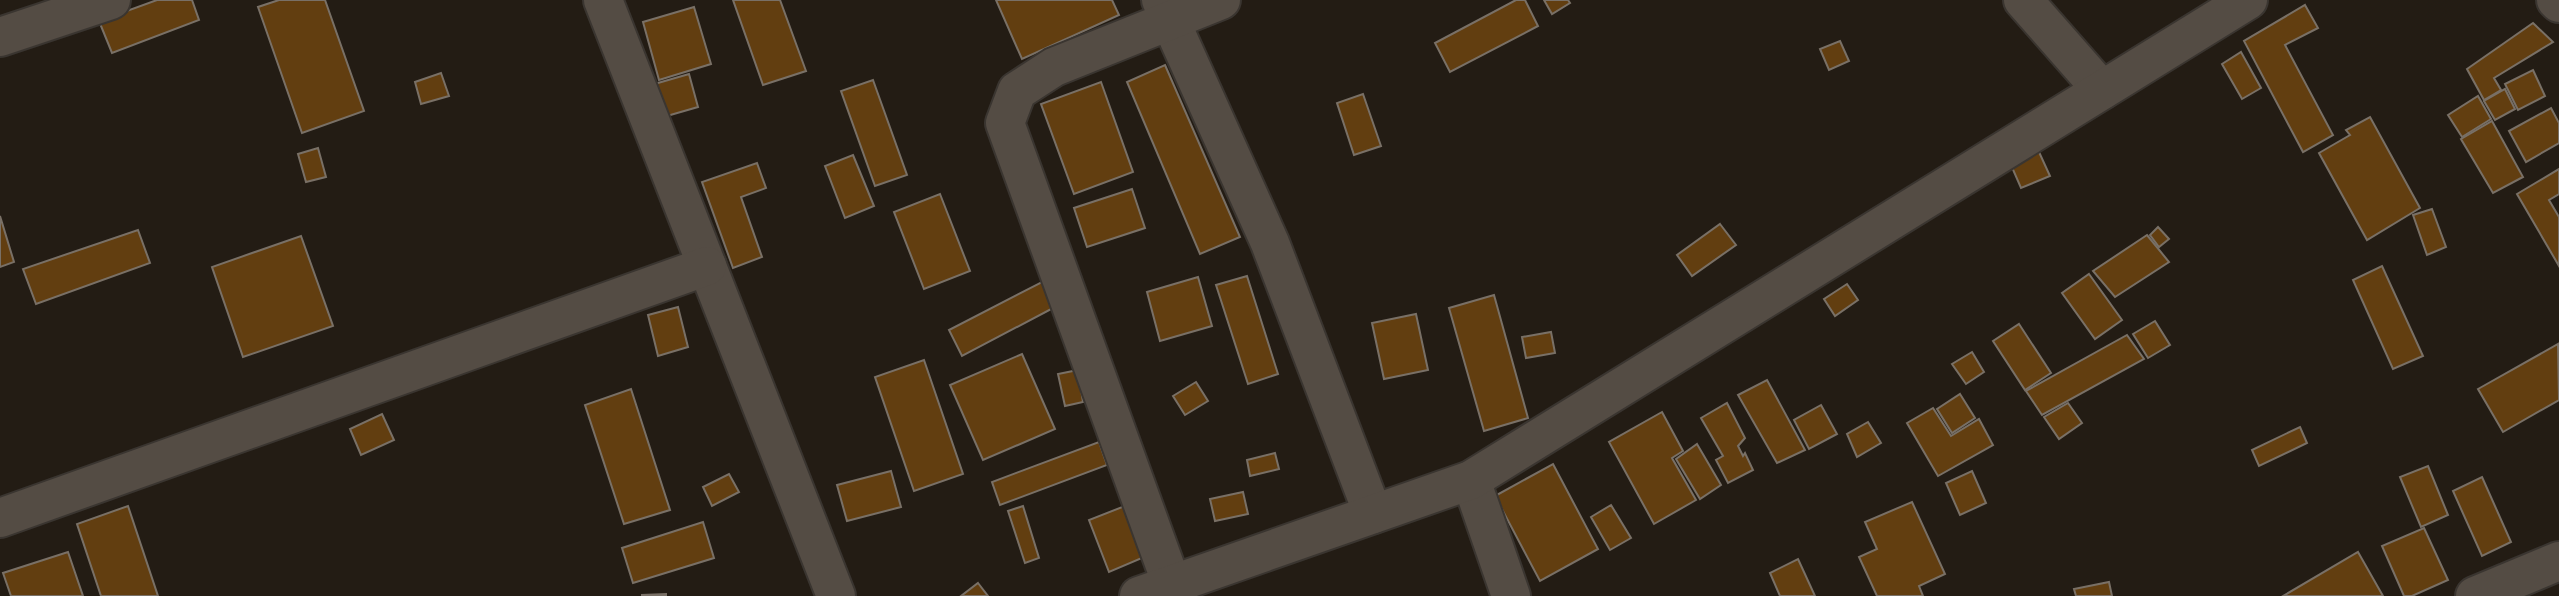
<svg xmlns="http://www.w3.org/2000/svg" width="2559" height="596" viewBox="0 0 2559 596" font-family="'Space Grotesk',sans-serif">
<rect width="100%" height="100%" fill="#231c14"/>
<g fill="#623e10" stroke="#797066" stroke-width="2">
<path d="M157 0H192L199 20 112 53 99 21Z"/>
<path d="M279 0H325L364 111 302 133 258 7Z"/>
<path d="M733 0H780L806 71 763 85Z"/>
<path d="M996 0H1112L1119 15 1022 59Z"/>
<path d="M1516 0H1525L1538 26 1450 72 1435 43Z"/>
<path d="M1544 0H1568L1570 3 1552 14Z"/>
<path d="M2305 5 2318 28 2285 45 2333 135 2303 152 2244 41Z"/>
<path d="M694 7 711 64 659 80 643 22Z"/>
<path d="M2533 23 2553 42 2494 78 2501 90 2484 100 2467 69Z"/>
<path d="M1840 41 1849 61 1829 70 1820 49Z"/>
<path d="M2241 52 2261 88 2242 99 2222 64Z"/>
<path d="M1165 65 1240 237 1200 254 1127 82Z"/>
<path d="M2533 70 2545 96 2518 110 2505 84Z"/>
<path d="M441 73 449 96 421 104 415 82Z"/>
<path d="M689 74 698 107 660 118 651 85Z"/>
<path d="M873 80 907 175 875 186 841 91Z"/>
<path d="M1101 82 1133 172 1074 194 1041 104Z"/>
<path d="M2505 89 2515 109 2495 120 2484 101Z"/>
<path d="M1363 94 1381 146 1354 155 1337 103Z"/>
<path d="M2478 96 2491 119 2462 137 2448 115Z"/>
<path d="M2551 108 2559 123V143L2526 162 2509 131Z"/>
<path d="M2370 117 2420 208 2367 240 2319 153 2350 135 2346 130Z"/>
<path d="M2492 121 2523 177 2493 193 2461 139Z"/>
<path d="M318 148 326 177 306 182 298 154Z"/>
<path d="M2039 152 2050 176 2021 188 2011 165Z"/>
<path d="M853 155 874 206 845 218 825 166Z"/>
<path d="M757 163 766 188 741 197 762 257 733 268 702 182Z"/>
<path d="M2559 169V194L2549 200 2559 217V266L2517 194Z"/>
<path d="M1132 189 1145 228 1087 247 1074 208Z"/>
<path d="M940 194 970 271 924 289 894 212Z"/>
<path d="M2432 209 2446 247 2427 255 2413 215Z"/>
<path d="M0 216 14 262 0 267Z"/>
<path d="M1720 224 1736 245 1692 276 1677 255Z"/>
<path d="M2158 227 2169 239 2159 247 2150 235Z"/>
<path d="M138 230 150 263 36 304 23 269Z"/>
<path d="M2147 235 2169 262 2115 297 2093 271Z"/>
<path d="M301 236 333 326 243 357 212 267Z"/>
<path d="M2382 266 2423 356 2393 369 2353 280Z"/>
<path d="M2089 274 2122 320 2095 339 2062 293Z"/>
<path d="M1247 276 1278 374 1248 384 1216 285Z"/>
<path d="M1198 277 1212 326 1160 341 1147 292Z"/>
<path d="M1042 282 1055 307 962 356 949 330Z"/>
<path d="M1847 284 1858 300 1835 316 1824 299Z"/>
<path d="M1494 295 1528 418 1484 431 1449 308Z"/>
<path d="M678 307 688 347 658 356 648 315Z"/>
<path d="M1416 314 1428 370 1384 379 1372 323Z"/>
<path d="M2155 321 2170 345 2148 358 2133 334Z"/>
<path d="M2019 324 2051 373 2025 390 1993 341Z"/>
<path d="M1551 332 1555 353 1526 358 1522 337Z"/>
<path d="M2127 335 2144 359 2042 415 2026 391Z"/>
<path d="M2558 344 2559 400 2503 432 2478 389Z"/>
<path d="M1972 352 1984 372 1966 384 1952 364Z"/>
<path d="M1022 354 1055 429 983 460 950 385Z"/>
<path d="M924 360 963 474 914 491 875 377Z"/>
<path d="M1078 370 1083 402 1065 406 1058 374Z"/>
<path d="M1767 380 1805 450 1777 463 1738 395Z"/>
<path d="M1196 382 1208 401 1185 415 1173 396Z"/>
<path d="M631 389 670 510 624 524 585 405Z"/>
<path d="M1960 394 1975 418 1952 433 1937 409Z"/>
<path d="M1727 403 1745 438 1738 446 1743 456 1745 453 1753 470 1728 483 1716 460 1723 456 1701 418Z"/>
<path d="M2068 403 2082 423 2059 439 2044 417Z"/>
<path d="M1821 405 1837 434 1809 449 1794 420Z"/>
<path d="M1933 408 1951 436 1979 419 1993 445 1938 476 1907 423Z"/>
<path d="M1662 412 1683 451 1672 458 1696 500 1654 524 1609 442Z"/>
<path d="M382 414 394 440 361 455 350 429Z"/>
<path d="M1868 422 1881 443 1857 457 1847 434Z"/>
<path d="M2300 427 2307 443 2259 466 2252 450Z"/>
<path d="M1099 442 1107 465 1000 505 992 482Z"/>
<path d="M1697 444 1721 485 1700 499 1676 459Z"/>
<path d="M1275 453 1279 469 1250 476 1247 460Z"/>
<path d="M1553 464 1598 549 1540 581 1495 496Z"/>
<path d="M2428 466 2448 515 2421 527 2400 477Z"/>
<path d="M891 471 901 507 847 521 837 485Z"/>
<path d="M1972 471 1986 503 1960 515 1946 483Z"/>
<path d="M729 474 739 492 712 506 703 487Z"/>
<path d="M2482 477 2511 542 2482 556 2453 491Z"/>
<path d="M1243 492 1248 514 1215 521 1210 499Z"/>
<path d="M1912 502 1945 574 1919 586 1923 596H1877L1859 557 1877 549 1865 522Z"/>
<path d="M1130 504 1149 555 1109 572 1089 520Z"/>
<path d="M1611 505 1631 538 1610 550 1591 517Z"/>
<path d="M128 506 158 596H101L77 524Z"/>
<path d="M1023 506 1039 558 1025 563 1008 511Z"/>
<path d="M703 522 714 558 633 583 622 548Z"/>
<path d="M2424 528 2448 580 2412 596H2404L2382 546Z"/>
<path d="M68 552 83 596H11L3 573Z"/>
<path d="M2358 552 2383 596H2283Z"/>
<path d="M1798 559 1815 596H1780L1770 573Z"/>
<path d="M2109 582 2112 596H2076L2074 589Z"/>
<path d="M978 583 988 596H961Z"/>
<path d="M666 594V596L641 595Z"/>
</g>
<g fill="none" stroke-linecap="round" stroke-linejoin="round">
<defs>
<g id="minor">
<path d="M603 0 836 596"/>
<path d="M1161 0 1270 243 1373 514"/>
<path d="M2023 0 2102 90"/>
<path d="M2556 0 2559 3"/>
<path d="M0 37 111 0"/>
<path d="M1471 480 1511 596"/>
<path d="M0 518 707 266"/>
<path d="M1172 585 1005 123 1017 91 1054 67 1221 0"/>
<path d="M1139 596 1471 480 2248 0"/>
<path d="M2475 596 2559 561"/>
</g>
</defs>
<use href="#minor" stroke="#3a3530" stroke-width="42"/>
<use href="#minor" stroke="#544c44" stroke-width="38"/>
</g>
</svg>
